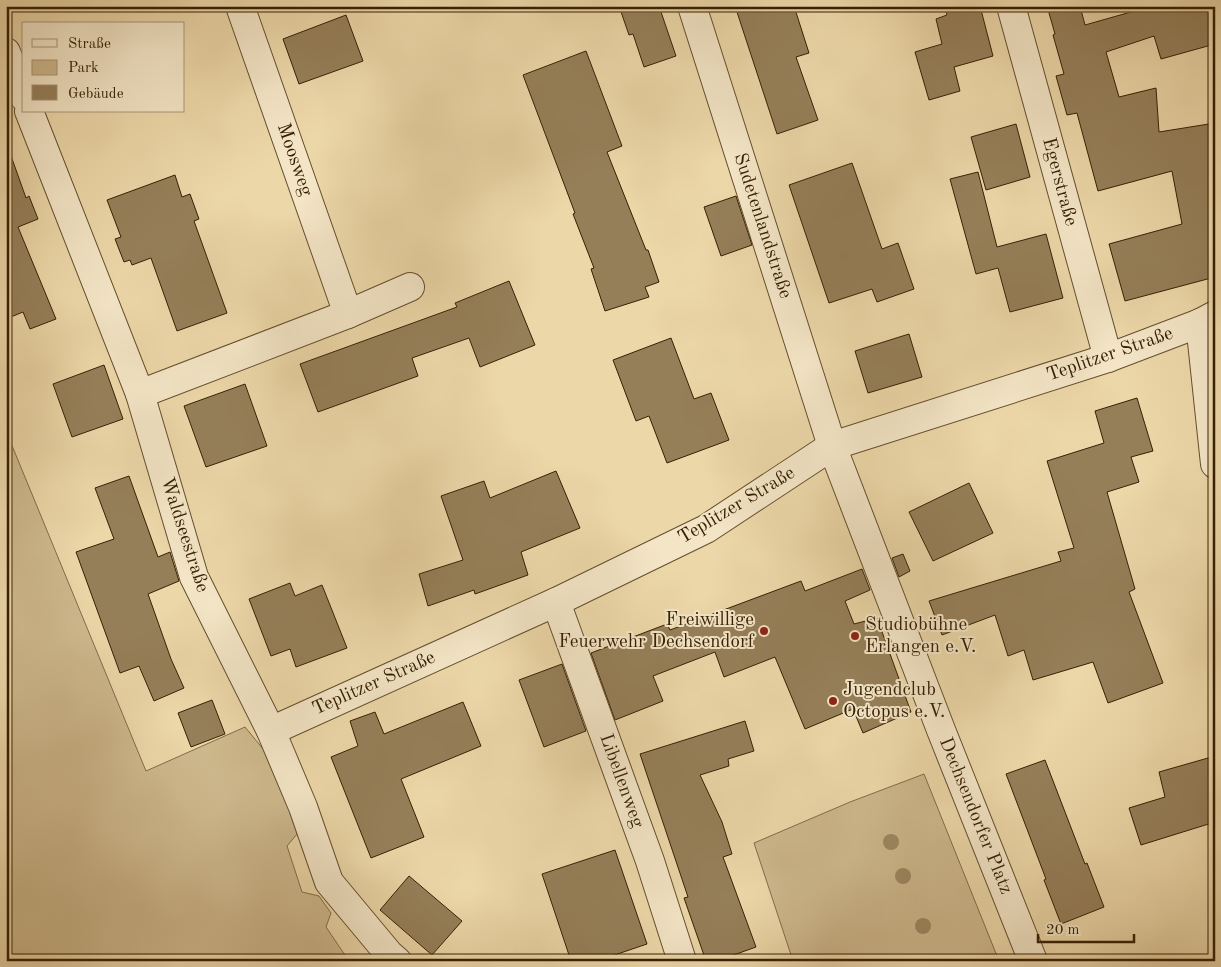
<svg xmlns="http://www.w3.org/2000/svg" width="1221" height="967" viewBox="0 0 1221 967" font-family="'Old Standard TT',serif">
<rect width="100%" height="100%" fill="#ecd7a8"/>
<filter id="stains"><feTurbulence type="fractalNoise" baseFrequency=".004" numOctaves="4"/><feColorMatrix values="0 0 0 0 .2 0 0 0 0 .09 0 0 0 0 .02 0 0 0 .5 -.17"/></filter>
<radialGradient id="worn" r=".72"><stop offset=".6" stop-color="#630" stop-opacity="0"/><stop offset="1" stop-color="#630" stop-opacity=".3"/></radialGradient>
<g fill="#cdb88c" stroke="#826c48">
<path d="M6 431 146 771 245 727 273 761 298 833 287 846 302 892 319 896 331 913 326 927 349 961H6Z"/>
<path d="M924 774 999 961H793L754 843 850 802Z"/>
</g>
<g fill="#957f59" stroke="#362004">
<path d="M619 6H659L676 56 644 67 633 34 629 35Z"/>
<path d="M735 6H794L809 53 796 57 818 120 777 134Z"/>
<path d="M945 6H980L993 56 954 67 960 91 929 100 915 52 942 44 936 19 947 15Z"/>
<path d="M1047 6H1080L1085 25 1152 6H1215V44L1161 59 1154 36 1106 52 1119 97 1156 88 1159 132 1215 123V277L1125 301 1109 244 1182 224 1172 171 1098 191 1077 113 1067 115 1056 76 1064 74 1053 35 1055 34Z"/>
<path d="M346 15 363 61 299 84 283 39Z"/>
<path d="M586 51 622 146 607 152 646 250H648L659 282 645 287 649 297 605 311 591 269 594 268 573 214 575 213 523 75Z"/>
<path d="M1016 124 1030 177 986 190 971 137Z"/>
<path d="M6 153H10L26 198 29 196 38 219 18 227 56 319 30 329 23 312 6 319Z"/>
<path d="M852 163 882 249 898 243 914 289 877 302 872 289 829 303 789 185Z"/>
<path d="M978 172 997 247 1046 234 1063 298 1010 312 998 268 976 274 950 179Z"/>
<path d="M175 175 182 197 190 194 199 219 194 221 227 313 177 331 151 258 132 265 130 260 124 262 115 239 121 237 107 200Z"/>
<path d="M736 196 752 245 721 256 704 207Z"/>
<path d="M509 281 535 345 480 367 469 338 412 358 418 376 318 412 300 364 457 307 455 303Z"/>
<path d="M909 334 922 377 868 393 855 351Z"/>
<path d="M671 338 694 399 711 393 729 440 667 463 649 416 636 421 613 360Z"/>
<path d="M104 365 123 419 72 437 53 384Z"/>
<path d="M245 384 267 446 206 467 184 406Z"/>
<path d="M1137 398 1153 451 1131 457 1139 482 1107 492 1135 589 1129 592 1163 683 1108 703 1093 662 1033 680 1024 650 1008 656 995 615 942 635 929 601 1061 561 1058 552 1074 548 1047 461 1104 443 1095 411Z"/>
<path d="M556 471 580 528 521 552 528 575 475 594 474 590 428 606 419 574 463 560 441 496 484 481 490 498Z"/>
<path d="M129 476 158 557 170 552 179 581 148 594 171 659 184 688 154 701 139 666 120 673 76 552 114 539 95 488Z"/>
<path d="M969 483 993 533 933 561 909 512Z"/>
<path d="M903 554 910 571 899 577 892 558Z"/>
<path d="M862 569 870 590 845 601 854 624 877 618 911 712 863 733 853 709 805 729 775 657 724 677 715 652 653 676 663 701 615 720 591 653 667 624 670 630 801 581 805 591Z"/>
<path d="M290 583 295 596 322 585 347 648 296 667 290 649 271 656 249 599Z"/>
<path d="M562 664 586 731 544 747 519 680Z"/>
<path d="M212 700 225 734 191 747 178 713Z"/>
<path d="M463 702 481 746 401 779 424 837 371 858 331 757 358 746 350 721 375 712 384 734Z"/>
<path d="M745 721 754 751 728 759 729 766 700 775 722 822 732 854 723 857 756 947 717 961H706L684 898 688 897 640 754Z"/>
<path d="M1215 756V822L1141 845 1129 808 1165 797 1159 772Z"/>
<path d="M1045 760 1085 864 1087 863 1104 907 1061 924 1044 880 1046 879 1006 774Z"/>
<path d="M615 850 647 944 597 961H571L542 874Z"/>
<path d="M409 876 462 921 432 955 380 910Z"/>
</g>
<g fill="none" stroke-linecap="round" stroke-linejoin="round">
<defs>
<g id="minor">
<path d="M692 6 832 446 941 730 1033 961"/>
<path d="M1011 6 1108 358"/>
<path d="M6 52 24 97"/>
<path d="M29 111 140 394 194 577 271 731 303 807 329 882 389 954 397 961"/>
<path d="M348 314 410 287"/>
<path d="M1200 323 1215 464"/>
<path d="M140 394 348 314 240 6"/>
<path d="M556 602 650 861 682 961"/>
<path d="M271 731 556 602 706 529 832 446 1108 358 1200 323 1215 315"/>
</g>
</defs>
<use href="#minor" stroke="#644e2d" stroke-width="30"/>
<use href="#minor" stroke="#f3e5c6" stroke-width="28"/>
</g>
<g fill="#9d8760">
<circle cx="891" cy="842" r="8"/>
<circle cx="903" cy="876" r="8"/>
<circle cx="923" cy="926" r="8"/>
</g>
<g fill="#8f2418" stroke="#f3e5c6" stroke-width="2">
<circle cx="764" cy="631" r="5"/>
<circle cx="855" cy="636" r="5"/>
<circle cx="833" cy="701" r="5"/>
</g>
<g text-anchor="middle" dominant-baseline="central" stroke-width="4" stroke-linejoin="round" paint-order="stroke">
<g font-size="19" fill="#362004" stroke="#f3e5c6">
<text transform="translate(294 160) rotate(71)">Moosweg</text>
<text transform="translate(1059 182) rotate(75)">Egerstraße</text>
<text transform="translate(762 226) rotate(72)">Sudetenlandstraße</text>
<text transform="translate(1110 355) rotate(-19)">Teplitzer Straße</text>
<text transform="translate(737 506) rotate(-31)">Teplitzer Straße</text>
<text transform="translate(184 535) rotate(72)">Waldseestraße</text>
<text transform="translate(374 684) rotate(-24)">Teplitzer Straße</text>
<text transform="translate(621 781) rotate(70)">Libellenweg</text>
<text transform="translate(975 816) rotate(68)">Dechsendorfer Platz</text>
</g>
<g font-size="19" fill="#362004" stroke="#f3e5c6" text-anchor="start">
<text x="754" y="620" text-anchor="end">Freiwillige<tspan x="754" dy="22">Feuerwehr Dechsendorf</tspan></text>
<text x="865" y="625">Studiobühne<tspan x="865" dy="22">Erlangen e.V.</tspan></text>
<text x="843" y="690">Jugendclub<tspan x="843" dy="22">Octopus e.V.</tspan></text>
</g>
</g>
<rect width="1221" height="967" fill="none" stroke="#ecd7a8" stroke-width="25"/>
<rect x="8" y="8" width="1206" height="952" fill="none" stroke="#362004" stroke-width="2.5"/>
<rect x="12" y="12" width="1196" height="942" fill="none" stroke="#362004"/>
<rect x="22" y="22" width="162" height="90" fill="#f3e5c6" stroke="#a79678"/>
<rect x="32" y="39" width="25" height="8" fill="#f3e5c6" stroke="#a79678"/>
<text x="68" y="48" font-size="15" fill="#362004">Straße</text>
<rect x="32" y="60" width="25" height="15" fill="#cdb88c" stroke="#a79678"/>
<text x="68" y="72" font-size="15" fill="#362004">Park</text>
<rect x="32" y="85" width="25" height="15" fill="#957f59" stroke="#a79678"/>
<text x="68" y="98" font-size="15" fill="#362004">Gebäude</text>
<path d="M1038 934v8h96v-8" fill="none" stroke="#362004" stroke-width="2.5"/>
<text x="1046" y="934" font-size="15" fill="#362004" stroke="#f3e5c6" stroke-width="4" paint-order="stroke">20 m</text>
<rect width="100%" height="100%" filter="url(#stains)"/>
<rect width="100%" height="100%" fill="url(#worn)"/>
</svg>
